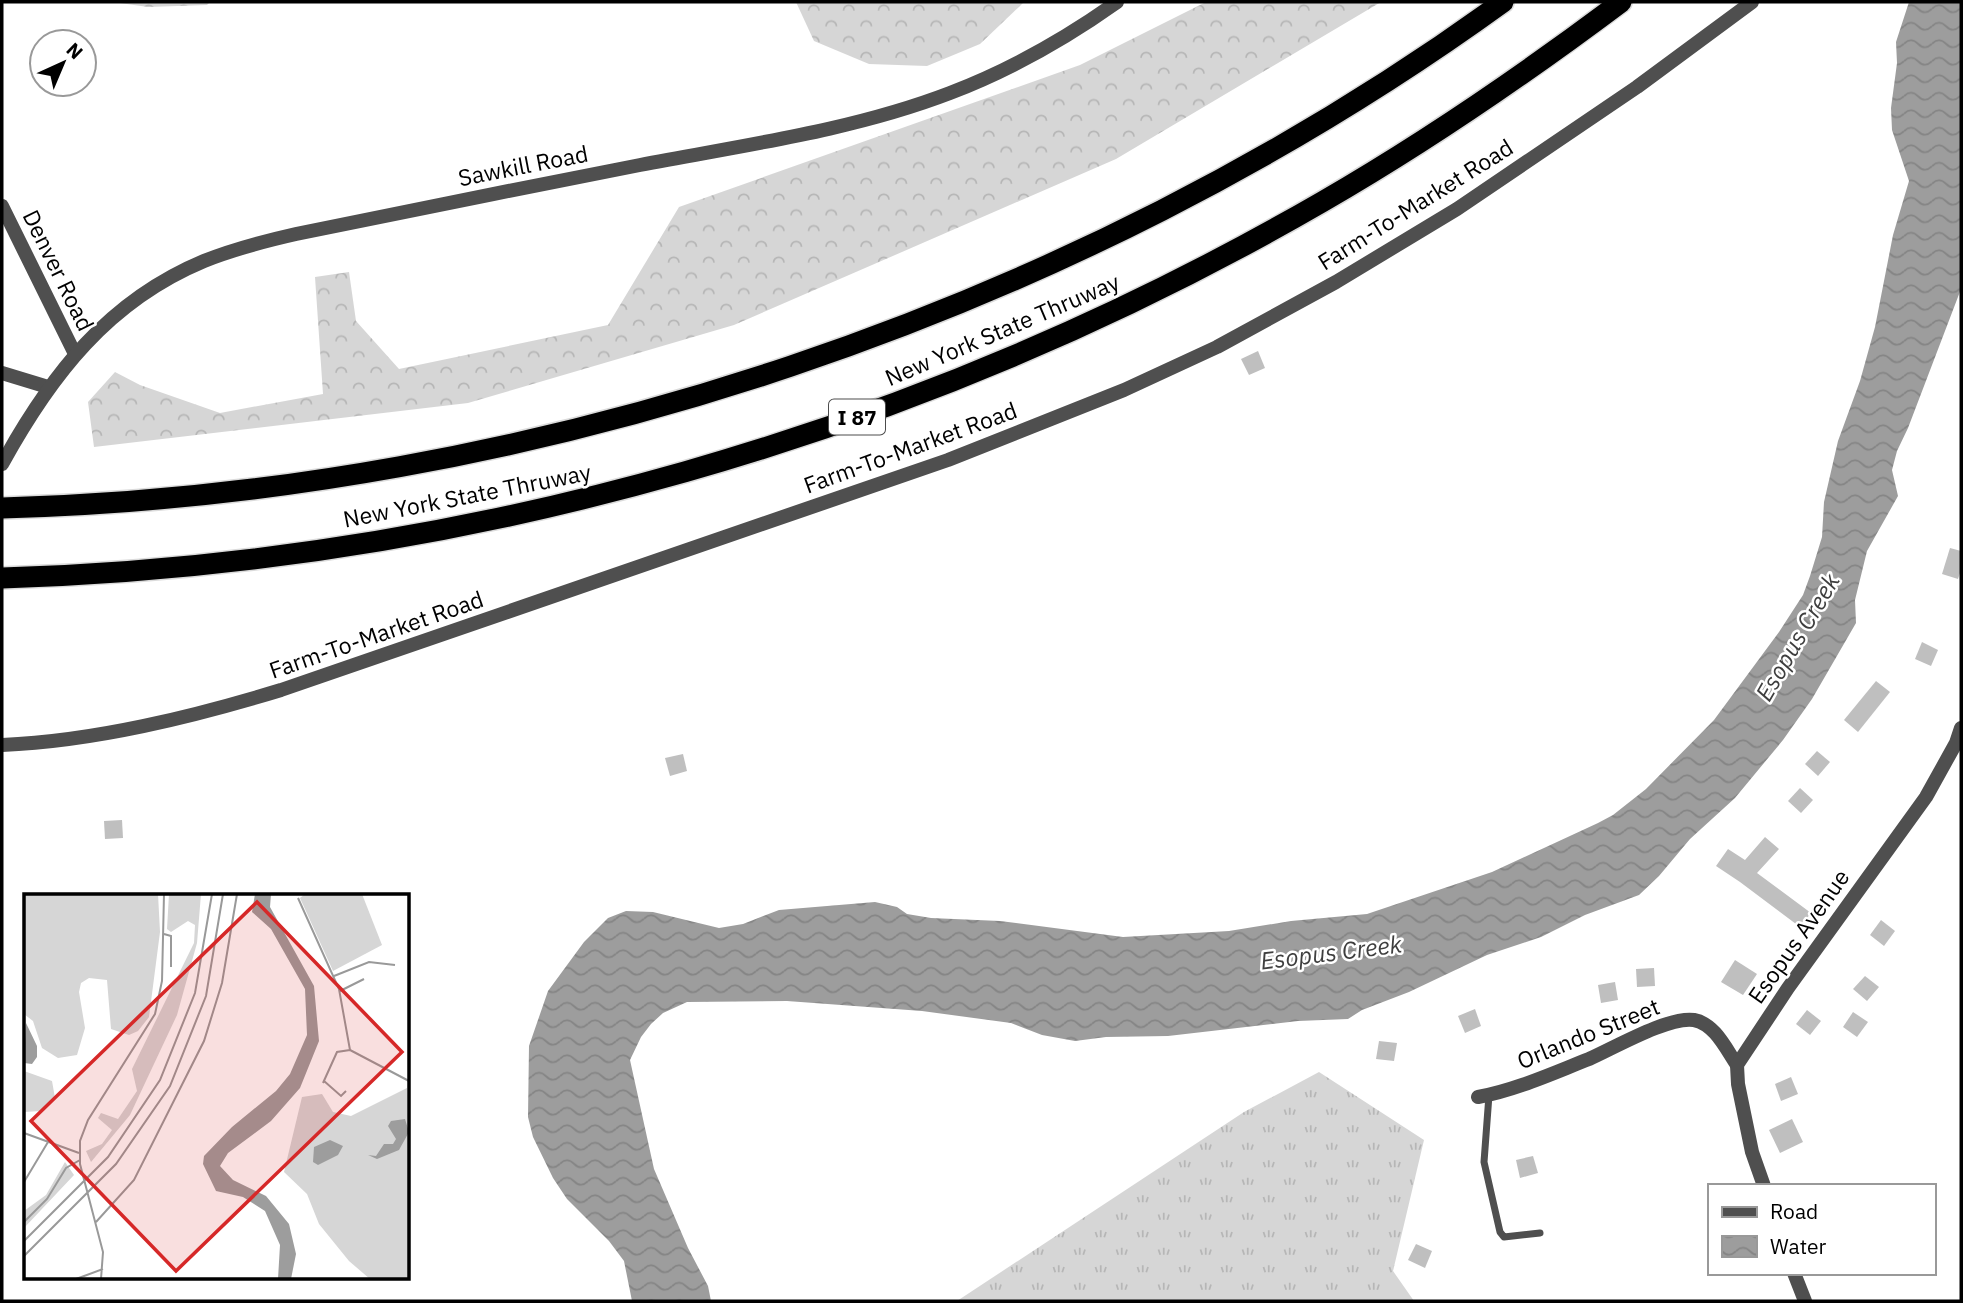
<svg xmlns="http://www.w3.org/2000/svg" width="1963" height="1303" viewBox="0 0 1963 1303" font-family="'IBM Plex Sans',sans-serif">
<defs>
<pattern id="grass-tufts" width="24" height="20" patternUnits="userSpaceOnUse" patternTransform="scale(1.75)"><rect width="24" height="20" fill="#d6d6d6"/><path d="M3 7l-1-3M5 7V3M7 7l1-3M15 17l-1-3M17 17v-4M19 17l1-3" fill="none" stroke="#b6b6b6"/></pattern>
<pattern id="forest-crowns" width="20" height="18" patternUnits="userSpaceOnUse" patternTransform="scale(1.75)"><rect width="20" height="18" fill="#d6d6d6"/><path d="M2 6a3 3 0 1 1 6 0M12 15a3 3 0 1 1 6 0" fill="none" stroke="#b6b6b6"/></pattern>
<pattern id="water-waves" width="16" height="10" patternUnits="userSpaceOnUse" patternTransform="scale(1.75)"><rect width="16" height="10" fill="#9d9d9d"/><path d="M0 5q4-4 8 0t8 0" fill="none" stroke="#858585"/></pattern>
</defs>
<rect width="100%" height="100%" fill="#fff"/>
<path fill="url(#grass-tufts)" d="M1319 1072 1424 1140 1393 1271 1414 1301H957L1244 1112Z"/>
<g fill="url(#forest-crowns)">
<path d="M113 2H210L207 5 148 7Z"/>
<path d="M796 2H1024L980 44 927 66 869 64 814 41Z"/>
<path d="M1206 2H1381L1116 159 734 325 468 403 94 447 88 402 115 372 140 385 220 413 323 394 315 277 349 272 356 321 399 369 608 325 679 207 1080 65Z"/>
</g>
<path fill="url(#water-waves)" d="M1909 2H1961V289L1908 428 1897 451 1892 470 1898 496 1867 551 1855 600 1856 623 1812 699 1783 740 1735 798 1690 839 1659 876 1639 895 1585 915 1541 937 1487 955 1409 992 1362 1010 1348 1019 1298 1021 1168 1036 1106 1037 1075 1041 1042 1035 1011 1023 922 1011 787 1001 687 1002 663 1013 651 1024 641 1037 630 1060 654 1169 688 1248 708 1286 711 1301H632L624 1261 609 1241 567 1199 553 1178 533 1137 528 1117 529 1046 548 991 584 942 608 918 626 911 653 912 719 928 743 924 779 910 875 902 897 907 907 914 931 918 1000 921 1123 937 1229 931 1291 921 1367 914 1492 872 1598 823 1613 815 1646 789 1714 720 1779 632 1803 595 1810 576 1822 537 1824 502 1838 441 1860 381 1875 327 1893 235 1909 181 1892 130 1891 108 1897 63 1896 42Z"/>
<g fill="#bfbfbf">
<path d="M1258 351 1265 368 1249 375 1241 359Z"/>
<path d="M1950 548 1961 551V570L1958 579 1942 574Z"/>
<path d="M1922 642 1938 650 1931 666 1915 659Z"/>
<path d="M1876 681 1890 692 1858 732 1844 720Z"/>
<path d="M1817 751 1830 762 1818 776 1805 764Z"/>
<path d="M683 754 687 771 670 776 665 758Z"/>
<path d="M1800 788 1813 800 1801 813 1788 801Z"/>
<path d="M122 820 123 838 105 839 104 821Z"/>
<path d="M1765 837 1779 849 1757 873 1811 913 1800 927 1740 882 1716 866 1728 849 1745 860Z"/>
<path d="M1881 920 1895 931 1884 946 1870 935Z"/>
<path d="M1735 960 1757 974 1743 995 1721 982Z"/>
<path d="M1654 968 1655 986 1637 987 1636 969Z"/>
<path d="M1865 976 1879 987 1867 1001 1853 989Z"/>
<path d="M1615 982 1618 1000 1601 1003 1598 985Z"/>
<path d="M1475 1009 1481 1026 1465 1033 1458 1016Z"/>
<path d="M1807 1010 1821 1021 1810 1035 1796 1024Z"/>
<path d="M1853 1012 1868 1022 1857 1037 1843 1027Z"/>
<path d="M1379 1041 1397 1043 1394 1061 1376 1059Z"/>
<path d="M1791 1077 1798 1094 1781 1101 1775 1084Z"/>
<path d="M1792 1119 1803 1142 1780 1153 1769 1130Z"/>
<path d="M1533 1156 1538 1173 1520 1178 1516 1160Z"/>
<path d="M1416 1244 1432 1251 1425 1268 1408 1260Z"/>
</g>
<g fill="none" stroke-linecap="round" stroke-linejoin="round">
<defs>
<g id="motorway">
<path d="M2 508C531 494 1074 313 1503 2"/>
<path d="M2 578C465 564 921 434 1322 202 1426 142 1525 74 1621 2"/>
</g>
</defs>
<use href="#motorway" stroke="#dbdbdb" stroke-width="24"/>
<path stroke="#4f4f4f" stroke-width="7" d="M1489 1095 1484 1162 1500 1232 1504 1237 1540 1233"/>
<g stroke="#4f4f4f" stroke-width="14">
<path d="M2 206 75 354"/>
<path d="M2 373 48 387"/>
<path d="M2 745C95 741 192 717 281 690L948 460 1124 390 1217 347 1336 282 1457 209 1637 87 1752 2"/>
<path d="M1478 1097C1516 1090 1553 1073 1589 1059 1614 1048 1669 1016 1694 1020 1715 1024 1726 1049 1737 1065"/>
<path d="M1764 1186 1752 1152 1738 1084 1737 1065 1788 988 1926 797 1956 743 1961 728"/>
<path d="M1794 1273 1805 1301"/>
</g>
<path stroke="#4f4f4f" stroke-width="14" d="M2 464C51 375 108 301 204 261 234 249 265 241 296 234 411 211 525 187 640 165 743 145 851 131 950 93 1010 70 1065 39 1117 2"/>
<use href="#motorway" stroke="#000" stroke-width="21"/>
</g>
<g text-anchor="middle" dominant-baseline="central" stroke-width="5" stroke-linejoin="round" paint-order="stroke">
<rect fill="#fff" stroke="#4c4c4c" stroke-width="2" x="829" y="399.5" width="56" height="35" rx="5"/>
<g font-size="21" font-weight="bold" fill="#000">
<text x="857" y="417">I 87</text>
</g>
<g font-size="23" fill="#000" stroke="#fff">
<text transform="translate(523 165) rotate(-11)">Sawkill Road</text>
<text transform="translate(1415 204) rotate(-32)">Farm-To-Market Road</text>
<text transform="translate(59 270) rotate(64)">Denver Road</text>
<text transform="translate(1002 329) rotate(-23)">New York State Thruway</text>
<text transform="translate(910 447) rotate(-20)">Farm-To-Market Road</text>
<text transform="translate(467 495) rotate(-11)">New York State Thruway</text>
<text transform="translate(376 634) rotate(-19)">Farm-To-Market Road</text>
<text transform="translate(1798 936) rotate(-55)">Esopus Avenue</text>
<text transform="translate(1588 1033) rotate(-22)">Orlando Street</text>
</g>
<g font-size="24" font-style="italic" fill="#3e3e3e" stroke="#fff">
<text transform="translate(1797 637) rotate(-60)">Esopus Creek</text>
<text transform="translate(1331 952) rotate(-7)">Esopus Creek</text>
</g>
</g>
<g transform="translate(24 894)">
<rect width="385" height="385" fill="#fff"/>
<path d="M383 194 385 385H346L325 367 295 330 283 300 260 278 278 203 298 200 309 218 327 222Z" fill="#d6d6d6"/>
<path d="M0 0H134L136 38 125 123 114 137 105 141 87 135 83 86 65 84 57 89 55 98 61 134 53 161 34 164 18 154 9 127 0 120ZM145 0H177L173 49 153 121 106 221 67 268 62 257 78 250 88 236 74 224 77 219 94 225 113 197 108 175 170 49 171 31 164 27 147 38 143 35ZM0 177 28 187 31 204 17 217 0 218ZM41 268 50 281 0 334V317L22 301Z" fill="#d6d6d6"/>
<path d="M281 0H338L358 51 309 77 276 4Z" fill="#d6d6d6"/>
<path d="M231 0H247L246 13 290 92 295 147 276 194 247 227 204 259 196 272 209 286 242 302 265 330 272 360 267 385H254L256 351 241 317 219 303 192 297 179 270 180 262 208 233 252 197 266 180 283 141 281 95 247 35 228 18ZM2 129 13 152V163L8 170 0 169ZM381 225 385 238 375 256 353 265 344 261 352 262 360 250H369L372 245 364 232 367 227ZM306 246 319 252 314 261 294 271 289 268 290 253Z" fill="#9d9d9d"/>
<path fill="none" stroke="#999" stroke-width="2" d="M274 4 315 95 326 156 385 187M140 40 147 42V73M310 82 345 68 371 71M316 97 340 85M300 187 317 202 322 197M299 189 313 158 326 156M0 239 55 259M0 288 24 248M0 328 23 305 42 274 56 266M72 328 110 286 180 147 198 89 213 0M0 347 84 263 136 186 171 99 188 0M0 362 92 270 146 192 182 102 199 0M52 385 79 375M77 385 79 358 56 270V247L64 226 131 120 138 87 140 0"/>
<path fill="#d62828" fill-opacity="0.15" stroke="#d62828" stroke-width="3.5" d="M233 8 378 158 152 377 7 227Z"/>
<rect width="385" height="385" fill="none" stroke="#000" stroke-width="3.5"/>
</g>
<rect width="1963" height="1303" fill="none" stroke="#000000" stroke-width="7"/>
<rect x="1708" y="1184" width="228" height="91" fill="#ffffff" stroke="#999999" stroke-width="2"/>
<rect x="1722" y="1207" width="35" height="10" fill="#4f4f4f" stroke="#999999" stroke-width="2"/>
<text x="1770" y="1219" font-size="21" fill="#000000">Road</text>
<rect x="1722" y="1236" width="35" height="21" fill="url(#water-waves)" stroke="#999999" stroke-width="2"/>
<text x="1770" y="1254" font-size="21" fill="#000000">Water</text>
<g transform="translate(63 63) rotate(44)"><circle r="33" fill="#ffffff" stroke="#999999" stroke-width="2"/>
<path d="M0-5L12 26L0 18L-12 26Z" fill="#000000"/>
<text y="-10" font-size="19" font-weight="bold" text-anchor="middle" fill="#000000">N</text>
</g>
</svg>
